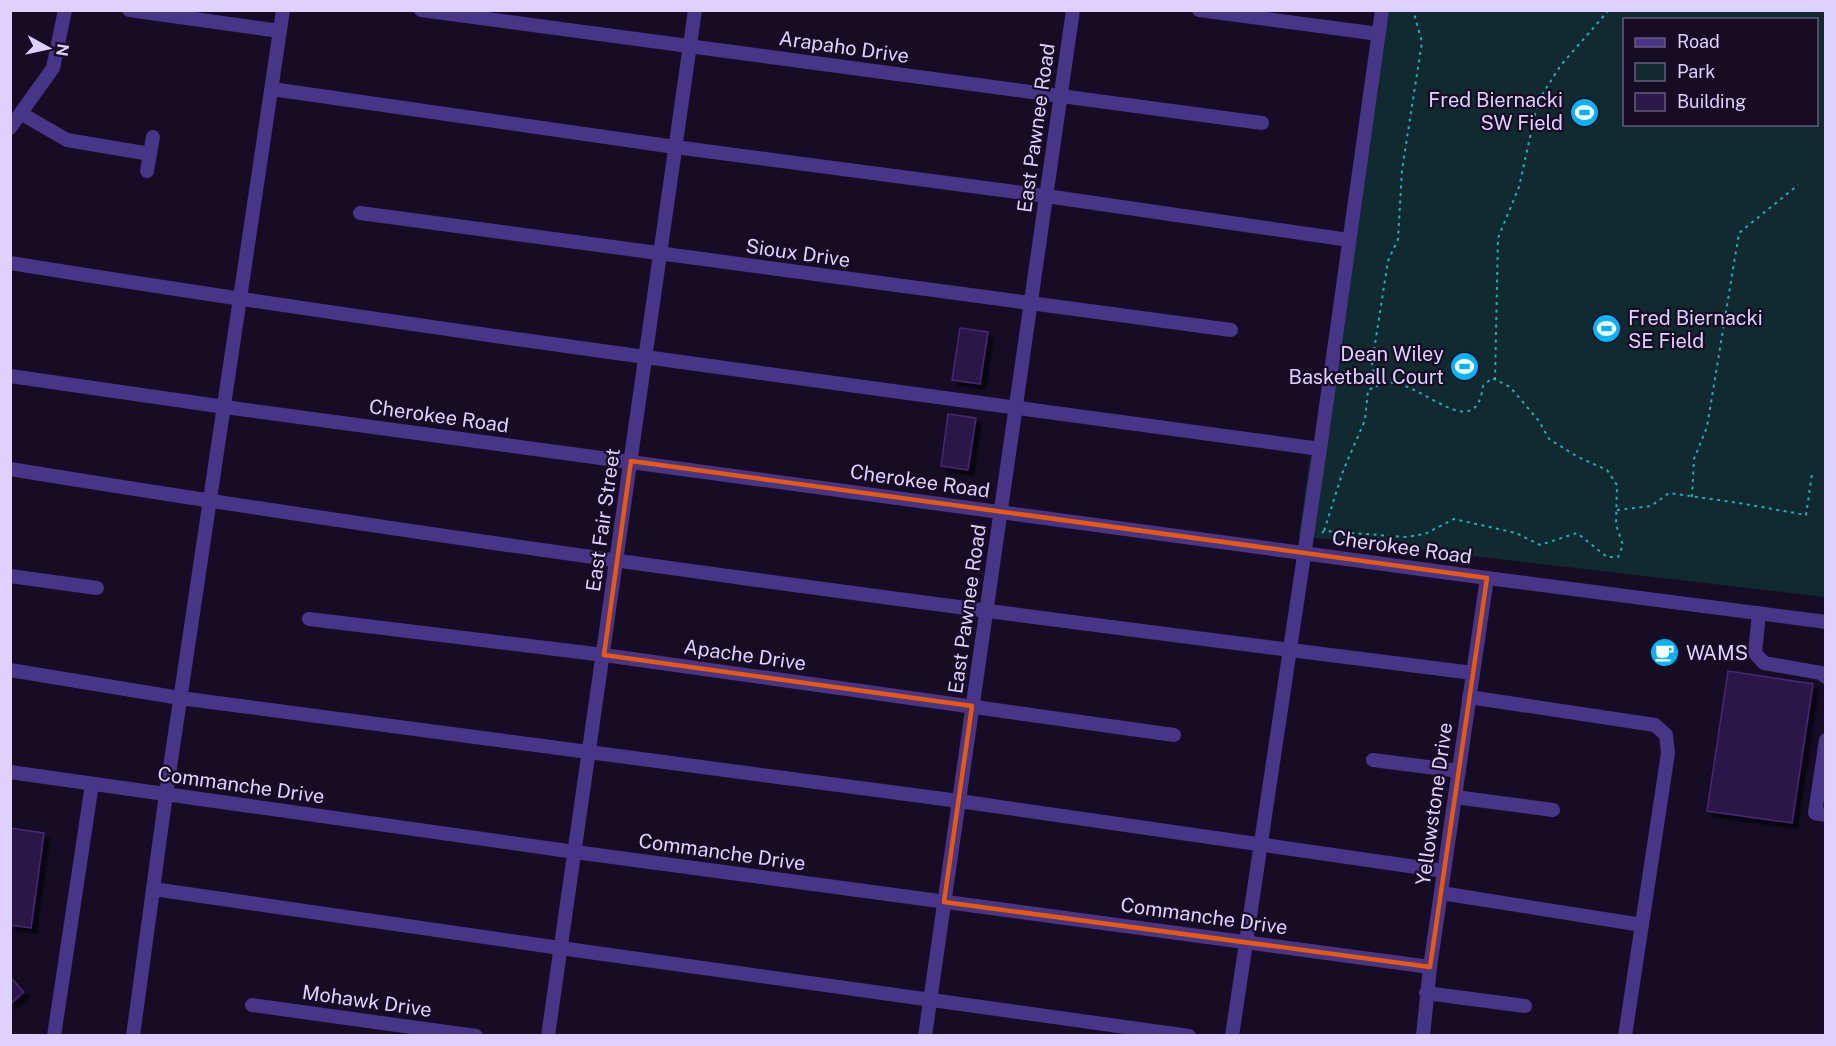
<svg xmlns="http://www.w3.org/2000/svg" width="1836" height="1046" viewBox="0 0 1836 1046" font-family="'Public Sans',sans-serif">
<defs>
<filter id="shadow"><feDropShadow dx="5.5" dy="5.5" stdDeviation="1.5" flood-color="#0009"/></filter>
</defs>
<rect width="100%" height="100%" fill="#160d25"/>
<path fill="#102a2f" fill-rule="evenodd" d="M1388 11H1825V597L1299 536 1310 456 1323 450ZM1624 20H1816V124H1624Z"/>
<g fill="#2a1847" stroke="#462875" stroke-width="1.5" filter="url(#shadow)">
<path d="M960 328 988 332 980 384 952 380Z"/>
<path d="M948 414 976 418 968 470 941 466Z"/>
<path d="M1728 671 1813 684 1792 823 1707 811Z"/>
<path d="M10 828 44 833 31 928 10 925Z"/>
<path d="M10 977 24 992 10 1004Z"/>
</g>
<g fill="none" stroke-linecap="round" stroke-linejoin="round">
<g stroke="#27aabd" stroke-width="2" stroke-dasharray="3 4.5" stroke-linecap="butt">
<path d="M1495 380 1498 238 1519 187 1538 101 1561 65 1609 10"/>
<path d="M1377 387 1372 363 1388 261 1398 239 1402 170 1422 42 1413 10"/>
<path d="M1692 497 1694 459 1707 427 1739 233 1798 185"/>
<path d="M1617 510 1651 506 1669 493 1739 503 1806 515 1812 474"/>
<path d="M1322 533 1324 531 1406 537 1425 534 1454 519 1516 533 1540 545 1577 533 1607 557H1618L1623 545 1616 525 1617 485 1607 470 1578 457 1549 439 1539 421 1510 387 1492 378 1483 386C1475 448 1419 377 1385 383 1380 384 1373 388 1368 390L1365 420 1343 471 1324 531"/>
</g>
<g stroke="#473587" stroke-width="14">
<path d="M129 10 280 31"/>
<path d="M421 10 1262 123"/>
<path d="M1199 10 1379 34"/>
<path d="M272 89 675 147 1046 196 1349 240"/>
<path d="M22 114 67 140 150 154"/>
<path d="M10 128 53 68 65 10"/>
<path d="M147 171 153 137"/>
<path d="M360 213 1231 330"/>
<path d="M10 263C446 333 883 389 1320 449"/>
<path d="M10 376 232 408 1487 578 1826 622"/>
<path d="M10 469C496 548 985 612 1473 673"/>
<path d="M10 576 97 588"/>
<path d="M1759 613 1755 653 1764 663 1821 673 1826 677"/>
<path d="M309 619 604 655 1174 735"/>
<path d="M10 670 180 698 959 801 1444 871"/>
<path d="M1469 697 1655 725 1666 735 1668 753 1625 1036"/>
<path d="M1826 740 1815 813 1826 815"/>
<path d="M1373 760 1459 771"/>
<path d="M10 772 575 852 1430 967"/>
<path d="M1455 797 1553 810"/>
<path d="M153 889 560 948 1189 1036"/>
<path d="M1441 893 1642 925"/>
<path d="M1426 993 1525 1006"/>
<path d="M252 1005 476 1036"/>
<path d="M54 1036 92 784"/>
<path d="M133 1036 166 794 283 10"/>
<path d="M548 1036 695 10"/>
<path d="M925 1036 1073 10"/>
<path d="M1232 1036 1320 449 1382 10"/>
<path d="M1423 1036 1430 967 1487 578"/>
</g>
</g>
<path fill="none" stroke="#e8590c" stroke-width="4.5" stroke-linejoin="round" d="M631 461 1487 578 1430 967 944 902 972 706 604 655Z"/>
<defs>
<symbol id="stadium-disc" viewBox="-11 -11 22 22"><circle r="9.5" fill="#00b3fc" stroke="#160d25"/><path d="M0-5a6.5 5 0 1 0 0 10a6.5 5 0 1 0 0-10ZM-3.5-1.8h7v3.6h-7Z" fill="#fff"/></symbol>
<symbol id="cafe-disc" viewBox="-11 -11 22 22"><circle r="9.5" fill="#00b3fc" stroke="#160d25"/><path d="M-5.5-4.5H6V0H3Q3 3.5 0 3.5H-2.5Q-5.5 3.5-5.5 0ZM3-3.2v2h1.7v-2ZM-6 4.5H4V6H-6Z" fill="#fff"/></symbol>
</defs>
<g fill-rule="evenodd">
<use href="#stadium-disc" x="1568" y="96" width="33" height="33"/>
<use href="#stadium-disc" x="1590" y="312" width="33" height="33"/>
<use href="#stadium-disc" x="1448" y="350" width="33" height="33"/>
<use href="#cafe-disc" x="1648" y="636" width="33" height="33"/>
</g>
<g text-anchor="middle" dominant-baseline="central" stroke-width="4.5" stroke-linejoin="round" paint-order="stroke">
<g font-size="20" fill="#dfd1ff" stroke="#160d25">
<text transform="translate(844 47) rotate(8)">Arapaho Drive</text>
<text transform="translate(1036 128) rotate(-82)">East Pawnee Road</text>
<text transform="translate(798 253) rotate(8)">Sioux Drive</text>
<text transform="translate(439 416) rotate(8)">Cherokee Road</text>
<text transform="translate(920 481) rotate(8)">Cherokee Road</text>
<text transform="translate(603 520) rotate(-82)">East Fair Street</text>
<text transform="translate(1402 547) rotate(8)">Cherokee Road</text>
<text transform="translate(967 609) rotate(-82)">East Pawnee Road</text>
<text transform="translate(745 655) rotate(8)">Apache Drive</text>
<text transform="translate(241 785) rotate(8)">Commanche Drive</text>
<text transform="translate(1434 804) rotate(-82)">Yellowstone Drive</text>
<text transform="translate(722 852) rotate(8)">Commanche Drive</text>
<text transform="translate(1204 916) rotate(8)">Commanche Drive</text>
<text transform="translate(367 1001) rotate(8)">Mohawk Drive</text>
</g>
<g font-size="20" fill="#dfd1ff" stroke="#160d25" text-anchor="end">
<text x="1563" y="100">Fred Biernacki<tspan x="1563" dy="23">SW Field</tspan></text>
<text x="1628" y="318" text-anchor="start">Fred Biernacki<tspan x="1628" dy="23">SE Field</tspan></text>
<text x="1444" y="354">Dean Wiley<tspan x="1444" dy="23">Basketball Court</tspan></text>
<text x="1686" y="653" text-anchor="start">WAMS</text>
</g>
</g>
<rect width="1836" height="1046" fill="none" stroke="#dfd1ff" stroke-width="24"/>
<rect x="1623" y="18" width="195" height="108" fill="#160d25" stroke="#665b7c" stroke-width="1.5"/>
<rect x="1635" y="38" width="30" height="9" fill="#473587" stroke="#665b7c" stroke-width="1.5"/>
<text x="1677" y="48" font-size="18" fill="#dfd1ff">Road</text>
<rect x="1635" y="63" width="30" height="18" fill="#102a2f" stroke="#665b7c" stroke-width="1.5"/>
<text x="1677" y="78" font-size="18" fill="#dfd1ff">Park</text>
<rect x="1635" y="93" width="30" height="18" fill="#2a1847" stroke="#665b7c" stroke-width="1.5"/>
<text x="1677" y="108" font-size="18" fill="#dfd1ff">Building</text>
<g transform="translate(48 48) rotate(98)" stroke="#160d25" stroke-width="4.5" paint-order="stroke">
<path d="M0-4.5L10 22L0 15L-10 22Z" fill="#dfd1ff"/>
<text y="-9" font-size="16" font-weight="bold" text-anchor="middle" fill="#dfd1ff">N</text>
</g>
</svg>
